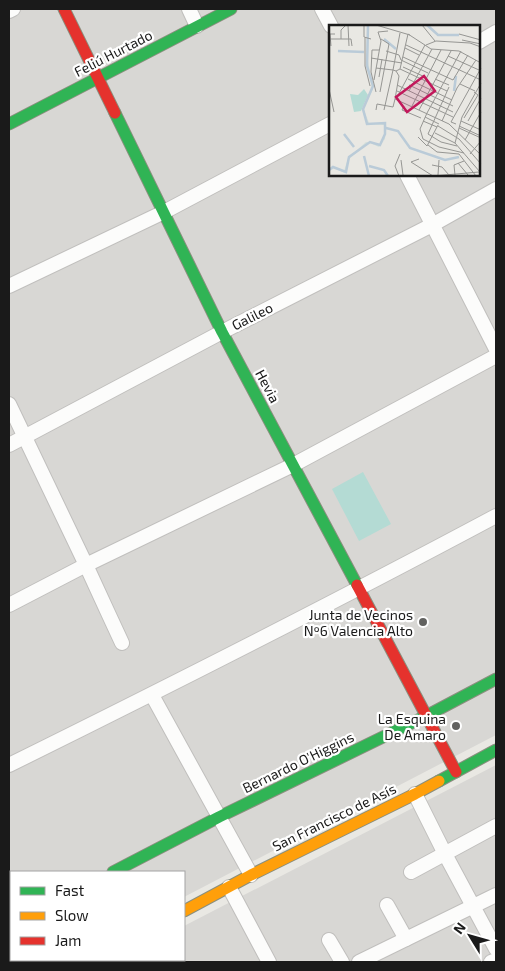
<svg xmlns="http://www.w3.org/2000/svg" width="505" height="971" viewBox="0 0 505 971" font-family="'Exo 2',sans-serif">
<rect width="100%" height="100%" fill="#e9e8e3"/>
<g fill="#d8d7d4" fill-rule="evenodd">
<path d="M9 9H496V735L184 897V872H11V960H62L57 962H9ZM330 26H479V175H330Z"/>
<path d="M496 765V962H114L119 960H184V926Z"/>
</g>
<path fill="#b4dbd4" d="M363 472 391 524 359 541 332 489Z"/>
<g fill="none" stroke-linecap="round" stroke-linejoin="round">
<defs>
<g id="street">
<path d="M189 9 197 26"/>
<path d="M322 9 331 26"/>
<path d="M9 11 13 9"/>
<path d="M479 42 496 32"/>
<path d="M407 175 496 349"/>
<path d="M9 286 164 212 330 124"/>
<path d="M9 404 86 565 109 615 122 643"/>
<path d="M9 445 222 332 432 225 496 189"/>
<path d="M9 605 86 565 293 465 496 356"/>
<path d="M152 695 251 875"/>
<path d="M9 765C173 684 335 602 496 516"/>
<path d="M415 794 445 854 496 949"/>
<path d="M411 872 496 826"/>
<path d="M229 887 269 962"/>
<path d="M9 900 11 905"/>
<path d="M387 905 406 939"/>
<path d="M329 940 342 962"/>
<path d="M40 960 41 962"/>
<path d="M359 962 496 895"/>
<path d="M491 962 496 960"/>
</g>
<g id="fast">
<path d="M115 113 222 332 357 585"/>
<path d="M9 124 231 9"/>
<path d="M439 781 496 750"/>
<path d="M113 872 219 817 426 716 496 679"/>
<path d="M9 927 11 926"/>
<path d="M86 962 90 960"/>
</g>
<path id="slow" d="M184 911 251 875 415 794 439 781"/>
<g id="jam">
<path d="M64 9 115 113"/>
<path d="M357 585 456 772"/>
</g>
</defs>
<use href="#street" stroke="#c0bfbd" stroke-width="16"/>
<use href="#fast" stroke="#8a8f7e" stroke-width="13"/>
<use href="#slow" stroke="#8a8f7e" stroke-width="13"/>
<use href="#jam" stroke="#8a8f7e" stroke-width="13"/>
<use href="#street" stroke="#fcfcfb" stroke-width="14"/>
<use href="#fast" stroke="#30b455" stroke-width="11"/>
<use href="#slow" stroke="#ff9f0a" stroke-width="11"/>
<use href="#jam" stroke="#e5322d" stroke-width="11"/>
</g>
<g fill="#626260" stroke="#fff" stroke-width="2">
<circle cx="423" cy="622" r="5"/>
<circle cx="456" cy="726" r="5"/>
</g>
<g text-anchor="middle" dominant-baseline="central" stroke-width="4.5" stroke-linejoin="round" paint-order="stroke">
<g font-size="14" fill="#1a1a1a" stroke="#fff">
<text transform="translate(113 53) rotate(-27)">Feliú Hurtado</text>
<text transform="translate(252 316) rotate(-27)">Galileo</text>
<text transform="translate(268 386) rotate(62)">Hevia</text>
<text transform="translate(298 762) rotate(-26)">Bernardo O'Higgins</text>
<text transform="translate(334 817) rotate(-26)">San Francisco de Asís</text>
</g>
<g font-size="14" fill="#1a1a1a" stroke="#fff" text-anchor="end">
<text x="413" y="614">Junta de Vecinos<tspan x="413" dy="16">Nº6 Valencia Alto</tspan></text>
<text x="446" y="718">La Esquina<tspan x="446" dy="16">De Amaro</tspan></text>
</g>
</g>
<g transform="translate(329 25)">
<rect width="151" height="151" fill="#e9e8e3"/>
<path d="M40 0 39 36 44 64 35 85 40 98 57 99 56 114 50 122 41 118 35 121 19 135 16 148 5 143 0 147 5 142 15 146 19 133 37 117 50 120 55 115V100L38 99 33 85 43 63 38 41Z" fill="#d2dfda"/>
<path d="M35 64 39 70 32 86 25 87 21 69 29 70Z" fill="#b4dbd4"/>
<path fill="none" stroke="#bacbd8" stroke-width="2.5" d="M98 0 109 10H130M55 14 67 24M9 26 35 27M125 66 127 51M57 103 69 106 81 123 116 135 130 132M15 109 25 122M35 131 40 151M40 141 55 145 59 151M0 145 4 142 17 147 20 132 41 117 51 120 56 109V98L38 99 34 84 44 61 38 41 39 0"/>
<path fill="none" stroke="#969693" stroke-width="1" d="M19 0 20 21M35 0V12L42 14M47 0 81 10M93 0 106 16M79 9 102 24 130 26 152 38M130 9 152 15M36 13V41L41 61M0 14H22L23 21M12 14V5L17 0M133 15 152 19M77 20 152 55M97 20 107 16 141 18 152 22M2 21 1 9H6M76 23 90 30M57 26 70 30 72 35M119 31 150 45M74 32 124 55 139 30M42 33 73 38M72 35 99 48M74 42 96 52M47 43 64 45 55 85M71 44 118 66M67 46 70 51 66 74 120 99M67 46 64 45 71 8M67 46 71 44 79 9M50 52 53 34M79 54 123 75M106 54 120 60M45 55 52 16 49 7 59 6M131 59 146 66M68 60 124 87M80 60 124 81M120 62 99 109 112 117 128 121M0 64 5 87M68 66 124 92M80 66 103 24M47 67 42 47 43 25H50M51 67 60 19 52 14M67 74 96 20M75 81 73 85 92 93M83 81 112 25M47 85 48 79 64 82 66 74M90 85 122 26M98 88 91 104 94 114 110 122 135 128M98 88 132 26M96 92 110 99M135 93 149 70 145 67M94 96 108 102M113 96 128 63 147 35M132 96 152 105M139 96 152 73M120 99 152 130M127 99 122 97 152 43M109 101 130 114 152 139M130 101 152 111M130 103 152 113M106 108 126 118 151 147M89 112 98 121 109 100M136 115 152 87M126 118 133 92 152 58M99 120 108 127 130 129M130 129 147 151M141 129 152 116M90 134 82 137 104 151M72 135 74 150M129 138 139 150M103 140 113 142 120 150M109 150 110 135M126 150 125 140 135 136M70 151 66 141 71 129M104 151 150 147"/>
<path fill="#c2185b" fill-opacity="0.15" stroke="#c2185b" stroke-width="2.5" d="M95 51 106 66 78 87 67 72Z"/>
<rect width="151" height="151" fill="none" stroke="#1a1a1a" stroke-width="2.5"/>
</g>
<rect width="505" height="971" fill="none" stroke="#1a1a1a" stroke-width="20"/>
<rect x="10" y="871" width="175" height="90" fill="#ffffff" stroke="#a3a3a3"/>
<rect x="20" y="887" width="25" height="8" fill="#30b455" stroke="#a3a3a3"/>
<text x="55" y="896" font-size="15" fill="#1a1a1a">Fast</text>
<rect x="20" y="912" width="25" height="8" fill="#ff9f0a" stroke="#a3a3a3"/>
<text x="55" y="921" font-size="15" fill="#1a1a1a">Slow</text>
<rect x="20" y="937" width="25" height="8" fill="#e5322d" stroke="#a3a3a3"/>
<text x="55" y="946" font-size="15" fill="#1a1a1a">Jam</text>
<g transform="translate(470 936) rotate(307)" stroke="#ffffff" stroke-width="4" paint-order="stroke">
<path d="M0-4L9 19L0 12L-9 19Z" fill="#1a1a1a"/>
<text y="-8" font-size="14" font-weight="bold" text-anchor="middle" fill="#1a1a1a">N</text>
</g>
</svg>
